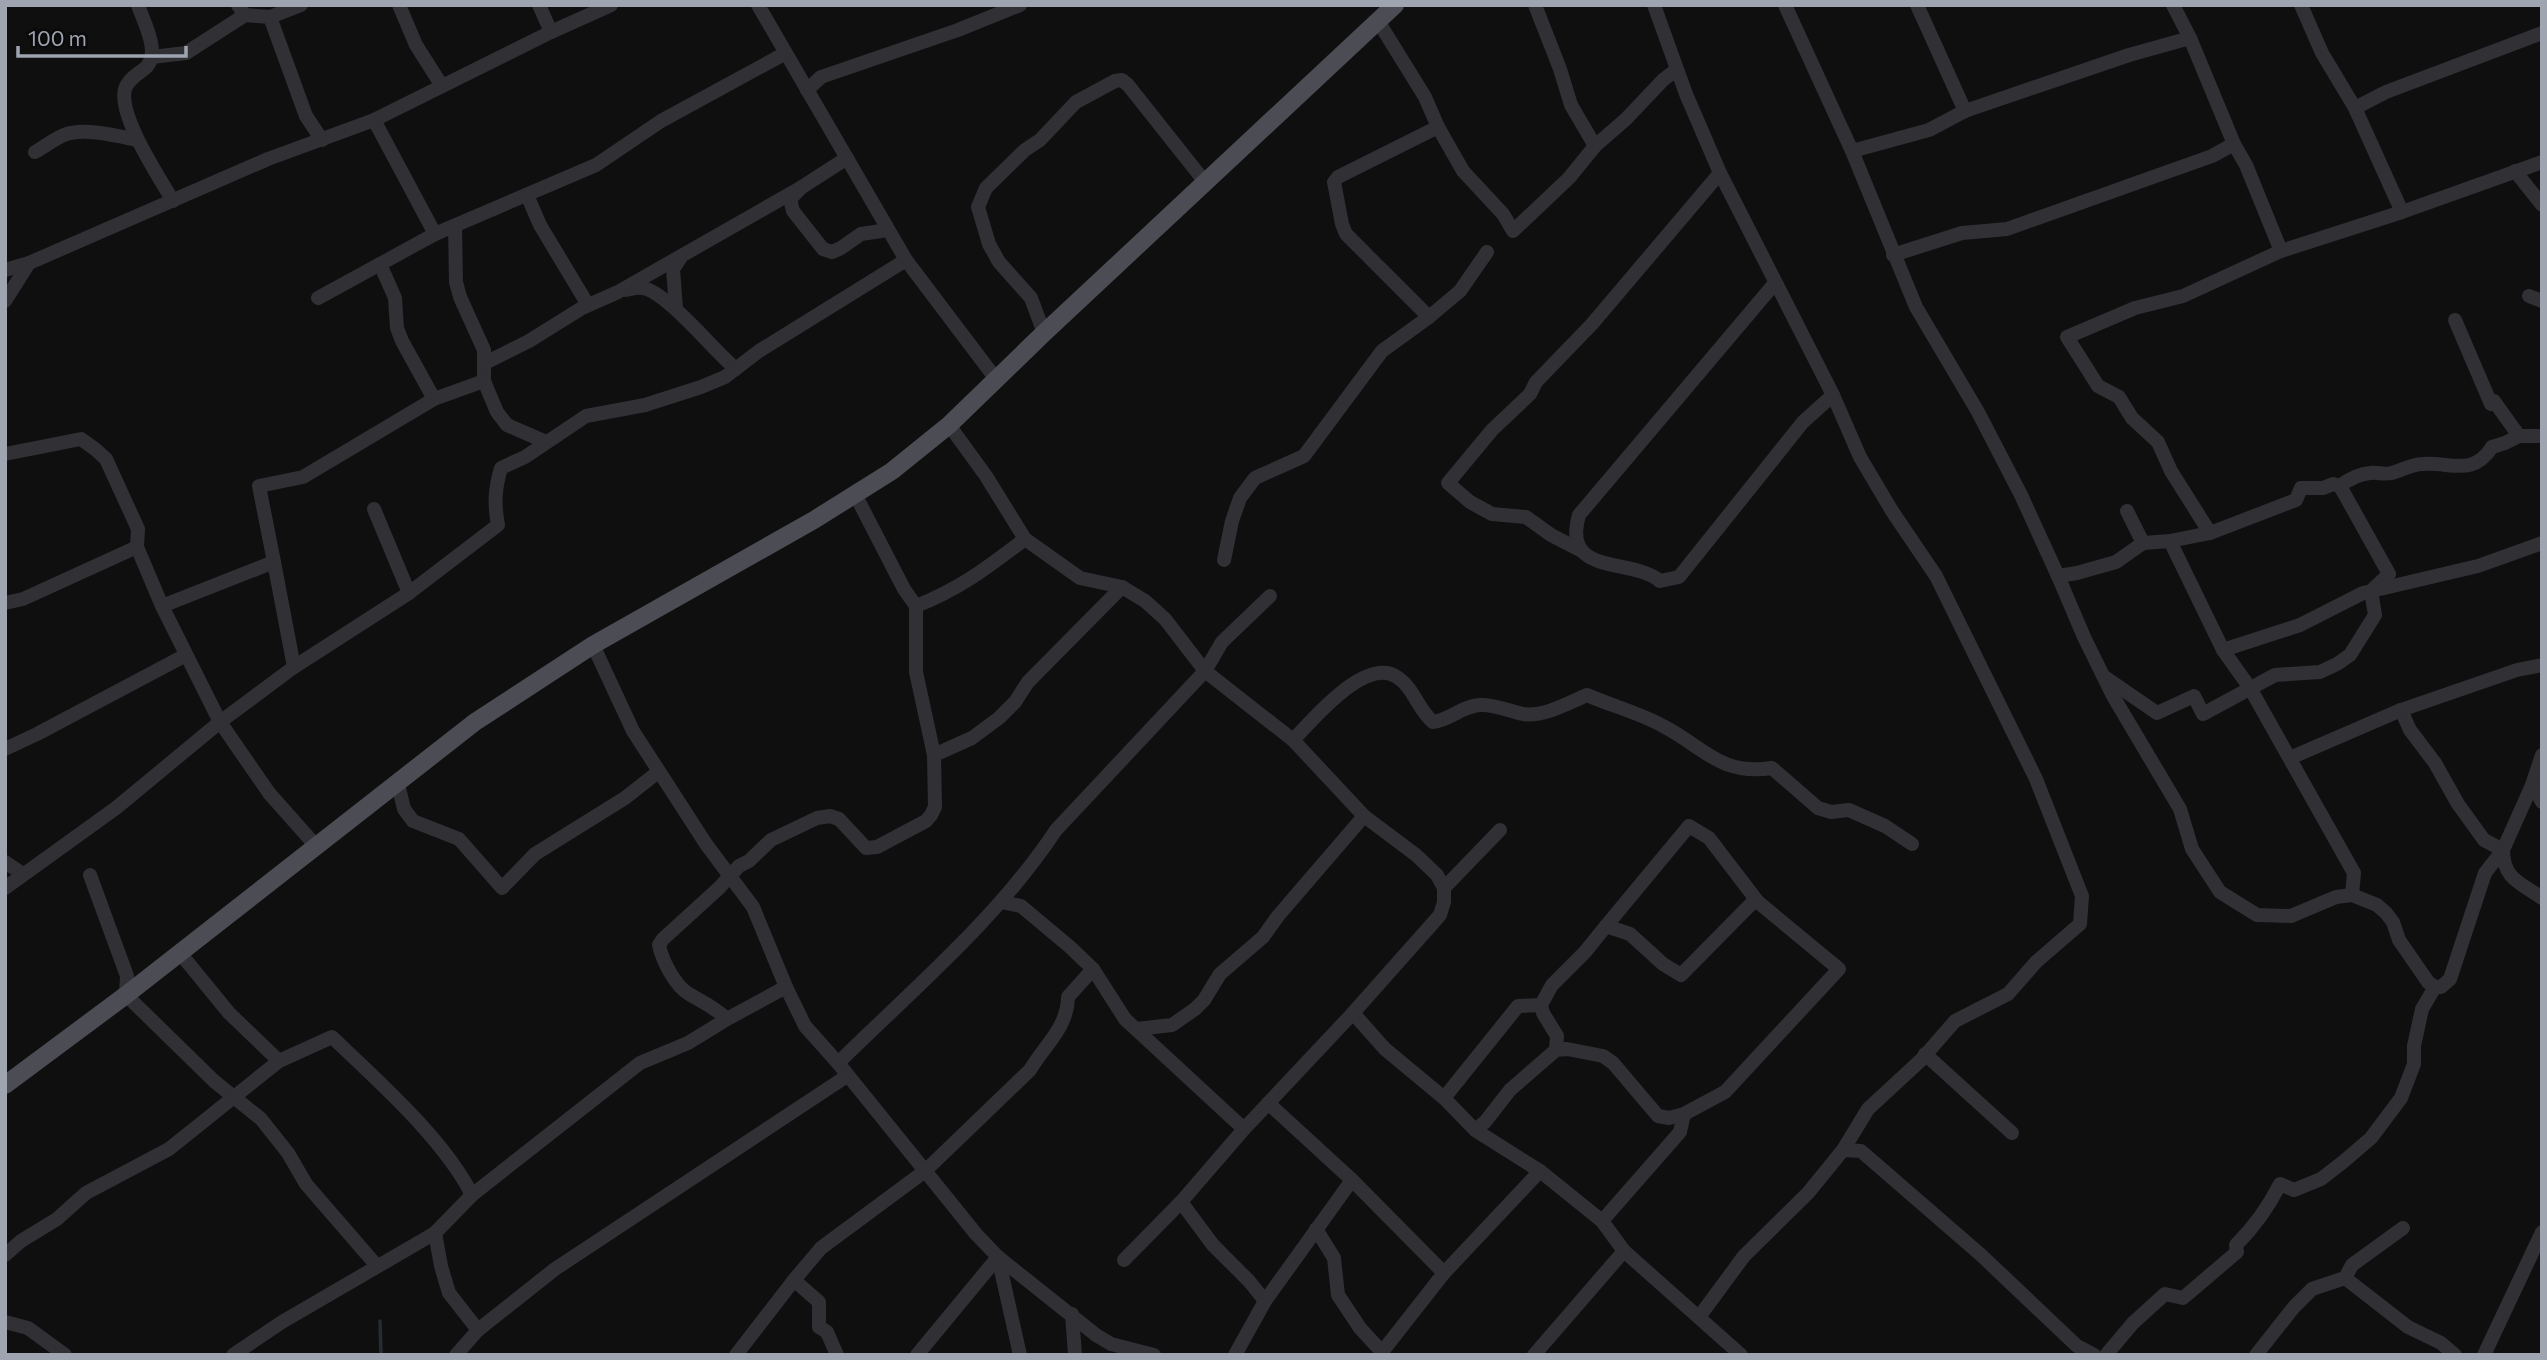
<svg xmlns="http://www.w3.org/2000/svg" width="2547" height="1360" viewBox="0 0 2547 1360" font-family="Commissioner,sans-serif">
<rect width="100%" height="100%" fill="#0f0f10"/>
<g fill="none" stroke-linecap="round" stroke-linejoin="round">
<path stroke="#252c33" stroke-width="3.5" d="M380 1321 381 1355"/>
<g stroke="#303035" stroke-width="14">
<path d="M138 5C144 23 163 56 143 70 136 75 128 80 125 89 118 116 159 177 173 201"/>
<path d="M238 5 245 15 270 17 306 116 322 140"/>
<path d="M399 5 416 45 442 86"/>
<path d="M539 5 551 32"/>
<path d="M758 5 906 260 996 379"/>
<path d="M1535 5 1560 69 1571 105 1595 146"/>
<path d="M1654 5 1686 94 1720 173 1833 395 1860 457 1892 511 1936 576 2036 779 2082 896 2080 924 2036 962 2008 994 1955 1021 1921 1060 1868 1109 1843 1150 1808 1193 1744 1256 1699 1317"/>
<path d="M1785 5 1852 151 1916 307 1978 412 2021 495 2058 576"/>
<path d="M1917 5 1965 111"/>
<path d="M2173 5 2190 38 2234 144 2246 165 2281 251"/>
<path d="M2301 5 2322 53 2355 108 2402 212"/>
<path d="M270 17 301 5"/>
<path d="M1378 21 1425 97 1438 127 1463 171 1503 214 1513 231 1569 178 1595 146 1626 119 1663 80 1676 70"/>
<path d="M152 57 186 53 245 15"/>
<path d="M807 90 821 77 958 30 1020 5"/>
<path d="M2355 108 2386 92 2542 33"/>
<path d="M374 120 435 234"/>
<path d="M1852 151 1929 130 1965 111 2000 99 2129 55 2190 38"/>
<path d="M35 152C44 147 54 139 64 135 83 127 118 136 137 140"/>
<path d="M847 158 802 187 790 199 793 211 823 249 832 252 841 248 861 234 888 230"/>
<path d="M2515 171 2542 205"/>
<path d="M527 195 540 225 588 305"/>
<path d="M455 226 456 282 460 297 484 350V381L497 412 507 425 546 442"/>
<path d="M1893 255 1962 233 2007 229 2212 156 2234 144"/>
<path d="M380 264 395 298 397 328 402 341 434 399 484 381"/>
<path d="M5 270 29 263 268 159 374 120 551 32 611 5"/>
<path d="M1775 283 1579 515C1561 577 1631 557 1660 581L1679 577 1803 422 1833 395"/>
<path d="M626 290C631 289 637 287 642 288 664 289 716 353 736 369"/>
<path d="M2529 296 2542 301"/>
<path d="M318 298 435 234 596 165 661 121 784 54"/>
<path d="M5 301 29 263"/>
<path d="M676 308 673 269 681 257"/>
<path d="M1429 317 1346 234 1342 224 1334 182 1338 177 1438 127"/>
<path d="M2455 320 2491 404 2494 401 2519 436"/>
<path d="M1044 333 1031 298 999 262 989 244 978 207 986 188 1025 150 1040 140 1076 102 1115 81 1122 80 1128 85 1205 182"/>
<path d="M485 363 529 341 582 308 618 292 802 187"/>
<path d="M949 425 986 476 1025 539 1080 578 1122 587 1145 601 1165 619 1205 671 1293 740 1364 816 1416 855 1437 875 1444 888V902L1440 915 1353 1013 1385 1049 1444 1098 1475 1130 1540 1171 1602 1221 1624 1251 1741 1355"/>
<path d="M5 454 81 439 95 449 106 459 138 529 137 547 162 606 220 722 269 793 316 846"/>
<path d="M2340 486 2333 484 2323 488H2301L2296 500 2210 533 2171 471 2158 442 2132 418 2119 397 2098 386 2067 337 2135 308 2183 296 2281 251 2402 212 2542 162"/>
<path d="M374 509 409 593"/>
<path d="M2127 511 2143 543 2170 541 2223 650 2250 688 2354 873 2352 895"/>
<path d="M2170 541 2210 533"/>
<path d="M2143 543 2116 562 2077 573 2058 576 2084 637 2113 696 2180 809 2192 849 2220 892 2257 915 2291 916 2336 897 2352 895 2377 905 2386 913 2393 922 2399 940 2428 982 2435 987H2441L2450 979 2485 873 2503 850 2484 840 2458 804 2435 763 2410 730 2401 710 2517 670 2542 665"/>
<path d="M1582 551 1551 535 1526 517 1492 514 1470 502 1448 483 1492 430 1530 394 1536 382 1592 324 1720 173"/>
<path d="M1224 560 1232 521 1240 498 1255 478 1304 456 1382 351 1429 317 1460 291 1487 252"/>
<path d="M274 562 294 667"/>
<path d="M2371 591 2389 574 2340 486C2349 479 2359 474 2370 473 2378 472 2384 475 2392 473 2403 470 2411 464 2423 464 2451 462 2473 477 2492 447L2505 443 2519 436H2542"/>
<path d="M5 603 23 599 137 547"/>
<path d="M162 606 274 562 259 486 303 477 434 399"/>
<path d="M916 606C960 589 988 567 1025 539"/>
<path d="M593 645 633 731 706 844 753 907 786 987 805 1026 838 1063 976 1234 998 1257 1096 1335 1111 1344 1154 1355"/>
<path d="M2223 650 2300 625 2363 593 2478 566 2542 543"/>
<path d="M2106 678 2157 713 2194 696 2203 714 2275 675 2320 672 2337 664 2350 655 2375 615 2371 591"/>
<path d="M1293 740C1313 720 1365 656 1397 677 1414 688 1418 710 1433 722 1450 720 1462 706 1480 705 1494 704 1509 711 1523 714 1544 717 1568 703 1587 695 1612 706 1640 713 1663 726 1704 747 1720 776 1772 768L1818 808 1831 812 1849 810 1885 826 1912 844"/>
<path d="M5 749 37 734 186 655"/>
<path d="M934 755 972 738 999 718 1015 702 1028 682 1122 587"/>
<path d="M2542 755 2532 785 2503 850C2503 879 2521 883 2542 898"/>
<path d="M2290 758 2401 710"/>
<path d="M398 784 404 809 413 821 459 839 502 888 535 854 625 798 658 772"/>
<path d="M2532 785 2542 802"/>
<path d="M5 862 23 874"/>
<path d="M90 875 127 976 126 995 214 1081 261 1119 288 1153 306 1184 377 1266"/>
<path d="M5 888 116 808 220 722 294 667 409 593 498 525C494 504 495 488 501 468L525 457 586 416 645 405 701 387 725 377 759 351 906 260"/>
<path d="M1444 888 1500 830"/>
<path d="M1001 902 1021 906 1070 947 1093 969 1125 1019 1244 1129 1353 1013"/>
<path d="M1606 926 1689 826 1709 838 1758 902"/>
<path d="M180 953 229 1013 279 1061"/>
<path d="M727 1019C713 1006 704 1003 689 994 675 986 662 960 659 945L663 939 719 888 739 866 749 861 771 840 817 818 830 816 839 819 866 848 877 847 926 821 931 815 935 807 934 755 916 672V606L904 589 855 494"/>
<path d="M1136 1029 1172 1025 1195 1009 1204 1000 1220 974 1263 937 1278 916 1364 816"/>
<path d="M1925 1054 2012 1133"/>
<path d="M838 1063C914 988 997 919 1056 830L1205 671 1222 642 1270 596"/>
<path d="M1444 1098 1518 1006 1541 1005"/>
<path d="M1268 1103 1352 1180 1444 1273"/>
<path d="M1475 1130 1485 1122 1510 1090 1556 1050 1567 1049 1603 1056 1613 1063 1658 1116 1669 1118 1684 1114 1725 1092 1839 969 1758 902 1752 903 1681 975 1663 964 1630 934 1606 926 1585 952 1552 985 1541 1005 1543 1013 1557 1036 1556 1050"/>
<path d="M1843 1150 1861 1151 1981 1255 2077 1346 2094 1355"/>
<path d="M1181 1202 1213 1245 1249 1281 1265 1301"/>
<path d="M1602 1221 1680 1132 1684 1114"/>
<path d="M1316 1229 1334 1258 1338 1295 1360 1328 1382 1352 1444 1273 1540 1171"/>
<path d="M435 1233 441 1266 449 1293 478 1330"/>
<path d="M5 1255 21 1241 57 1219 86 1193 169 1149 279 1061 332 1037C378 1081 444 1139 472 1195"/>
<path d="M998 1257 1020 1355"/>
<path d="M1124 1260 1181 1202 1244 1129"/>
<path d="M2345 1278 2408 1327 2441 1343 2455 1355"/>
<path d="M794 1280 821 1248 925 1171 1030 1070C1044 1046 1068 1027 1068 997L1093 969"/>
<path d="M1072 1314 1075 1355"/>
<path d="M5 1322 28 1328 65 1355"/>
<path d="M233 1355 282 1322 435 1233 472 1195 640 1063 688 1043 727 1019 786 987"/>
<path d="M456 1355 478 1330 555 1269 847 1076"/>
<path d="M736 1355 794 1280 819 1302V1327L827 1332 837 1355"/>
<path d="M917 1355 998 1257"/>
<path d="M1235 1355 1265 1301 1352 1180"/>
<path d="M1534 1355 1624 1251"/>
<path d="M2106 1355 2133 1323 2165 1294 2183 1298 2237 1252 2236 1245C2255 1226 2268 1208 2280 1184L2294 1190 2321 1179 2343 1162 2371 1138 2401 1098 2414 1064V1046L2422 1009 2435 987"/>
<path d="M2256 1355 2294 1307 2312 1289 2345 1278 2352 1265 2403 1228"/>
<path d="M2484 1355 2542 1232"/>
</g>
<path stroke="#4c4d54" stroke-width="18" d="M5 1085 126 995 475 722 593 645 814 520 892 471 949 425 1044 333 1395 5"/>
</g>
<rect width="2547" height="1360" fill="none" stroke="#9fa4b1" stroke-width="14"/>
<path d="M18 46v10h168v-10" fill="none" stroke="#9fa4b1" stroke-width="3.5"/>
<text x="28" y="46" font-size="21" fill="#9fa4b1" stroke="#0a0a0b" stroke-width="5" paint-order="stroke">100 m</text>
</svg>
